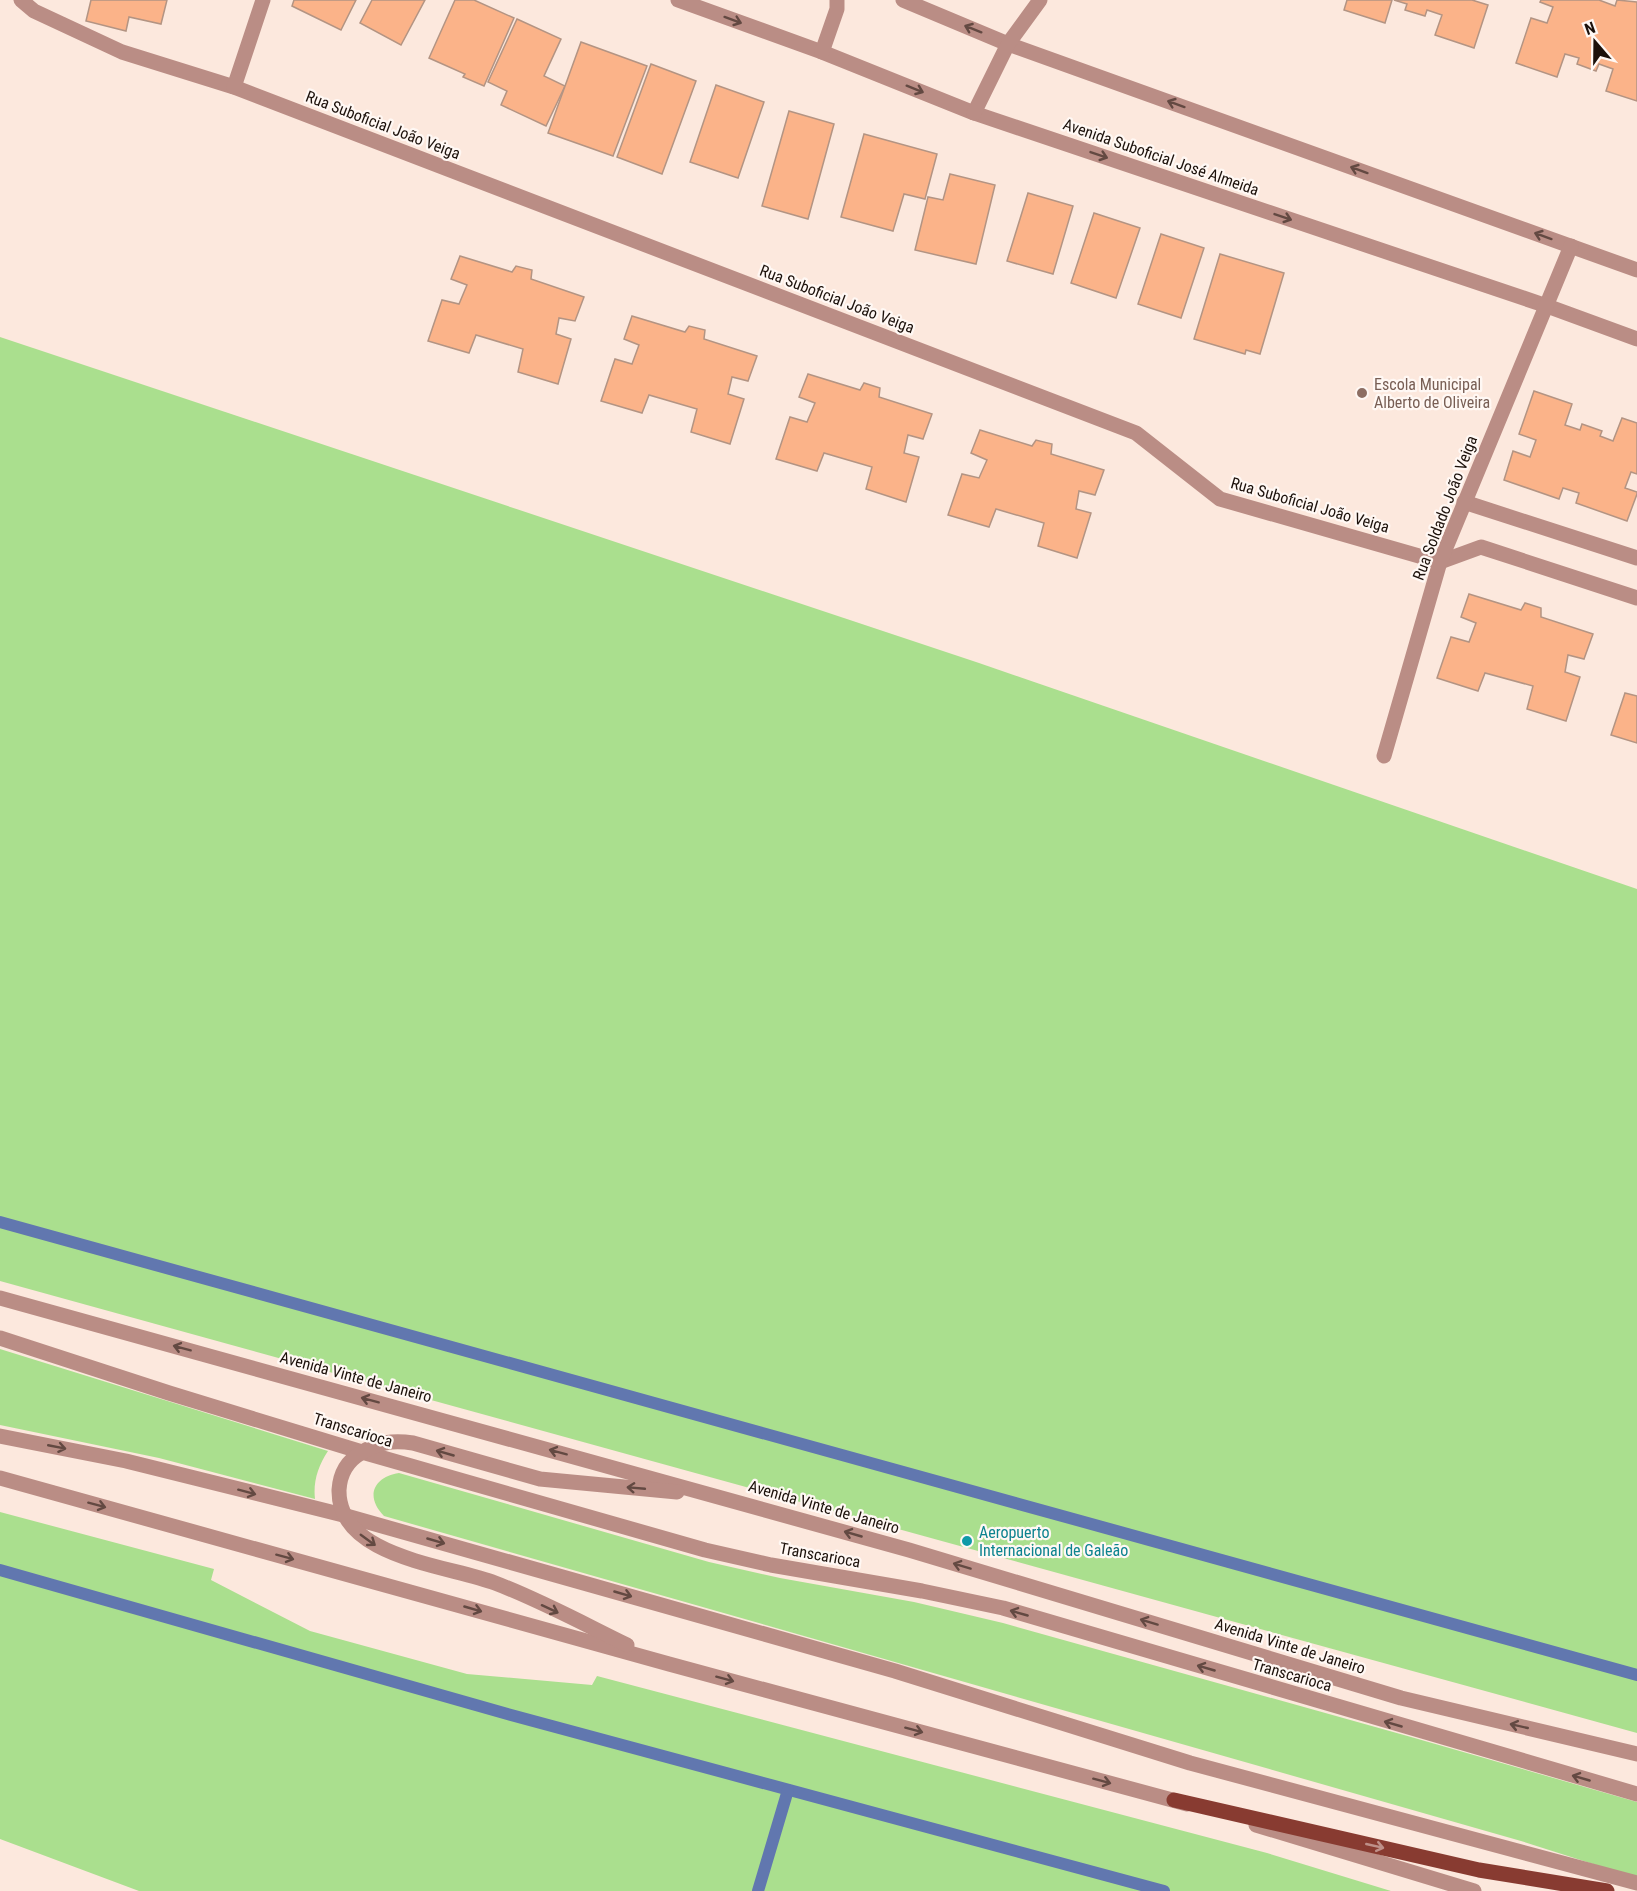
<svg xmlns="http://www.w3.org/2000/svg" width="1637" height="1891" viewBox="0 0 1637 1891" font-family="'Roboto Condensed',sans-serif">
<rect width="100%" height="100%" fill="#fce8dd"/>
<g fill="#aadf8e">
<path d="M0 337 979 663 1637 889V1733L0 1281Z"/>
<path d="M0 1349 328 1451C318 1466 313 1482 315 1499L159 1458 0 1425Z"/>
<path d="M399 1473 709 1562 780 1578 914 1602 1003 1623 1411 1737 1637 1802V1878L1521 1841 384 1516C365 1497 373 1477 399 1473Z"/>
<path d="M0 1512 214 1569 211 1580 310 1631 467 1674 592 1685 597 1676 1267 1853 1391 1891H139L0 1839Z"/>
</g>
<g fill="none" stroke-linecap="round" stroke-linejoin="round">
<g stroke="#6177af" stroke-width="12">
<path d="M0 1222 1637 1675"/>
<path d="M0 1570 511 1715 1164 1891"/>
<path d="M758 1891 788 1790"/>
</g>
</g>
<g fill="#fbb389" stroke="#b39483" stroke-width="1.5">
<path d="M91 0H167L161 24 129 17 126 31 86 21Z"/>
<path d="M294 0H356L341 30 292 6Z"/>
<path d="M372 0H425L401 45 360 23Z"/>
<path d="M455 0H474L514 18 484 86 463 77 465 74 429 58Z"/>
<path d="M1347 0H1392L1385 23 1344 10Z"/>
<path d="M1394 0H1472L1488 5 1474 48 1435 35 1442 15 1427 10 1425 16 1405 10 1407 4Z"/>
<path d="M1541 0H1599L1615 6 1617 0 1637 2V101L1606 91 1613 69 1599 64 1596 71 1577 64 1579 58 1565 54 1557 77 1516 63 1531 18 1547 23 1553 7 1540 2Z"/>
<path d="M517 19 561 39 544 76 565 86 546 126 501 105 507 91 488 82Z"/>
<path d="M581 42 647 66 613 156 548 133Z"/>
<path d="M651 64 696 81 662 174 617 157Z"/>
<path d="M716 85 764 102 738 178 690 162Z"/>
<path d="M789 111 834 124 808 219 762 206Z"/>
<path d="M864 134 937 154 925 199 904 194 893 231 841 217Z"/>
<path d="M950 174 995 185 976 264 915 250 928 197 943 200Z"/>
<path d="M1028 193 1073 206 1053 274 1007 261Z"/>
<path d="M1094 213 1140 228 1116 298 1071 283Z"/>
<path d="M1161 234 1204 248 1181 318 1138 304Z"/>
<path d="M1220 254 1284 273 1260 354 1246 350 1245 354 1194 339Z"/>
<path d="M460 256 512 272 516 266 532 270 531 279 584 297 575 321 559 318 556 334 571 339 558 384 518 372 523 349 476 335 469 353 428 341 442 300 459 304 467 285 451 279Z"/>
<path d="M632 316 685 332 689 326 705 330 704 339 757 356 748 381 732 377 728 394 744 399 730 444 691 432 697 409 649 395 642 413 601 401 615 359 632 364 639 345 624 339Z"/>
<path d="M808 374 860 390 864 383 880 388 879 397 932 414 923 439 908 435 904 453 919 457 906 502 866 489 872 467 824 453 817 471 776 459 790 417 807 422 815 403 799 397Z"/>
<path d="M1534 391 1572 404 1565 425 1580 430 1582 424 1602 431 1600 436 1613 441 1622 418 1637 423V474L1631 472 1625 488 1637 492V494L1627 521 1576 503 1579 493 1563 488 1559 499 1504 480 1513 451 1530 457 1536 440 1519 434Z"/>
<path d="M980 430 1032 446 1036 440 1052 444 1051 454 1104 470 1095 495 1079 491 1076 509 1091 513 1077 558 1038 546 1044 523 996 509 989 527 948 515 962 474 979 478 987 460 971 453Z"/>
<path d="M1469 594 1521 610 1525 603 1541 608V617L1593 634 1584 659 1568 655 1565 672 1580 677 1566 721 1527 709 1533 686 1485 673 1478 691 1437 678 1451 637 1469 642 1476 623 1461 617Z"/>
<path d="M1625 693 1637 696V743L1611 735Z"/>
</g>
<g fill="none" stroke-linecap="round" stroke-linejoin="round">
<g stroke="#ba8d85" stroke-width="15">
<path d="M21 0 34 11 122 52 234 87 1136 433 1220 499 1440 562 1481 547 1637 598"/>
<path d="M678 0 822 52 974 113 1547 306 1637 339"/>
<path d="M903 0 1008 44 1637 270"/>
<path d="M822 52 837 9V0"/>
<path d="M234 87 263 0"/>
<path d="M974 113 1008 44 1040 0"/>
<path d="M1464 502 1637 558"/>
<path d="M1384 756 1440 562 1571 246"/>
<path d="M0 1298 909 1550 1401 1698 1637 1754"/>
<path d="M0 1338 169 1393 362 1452 705 1550 771 1565 922 1591 1003 1608 1637 1794"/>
<path d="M0 1436 126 1461 343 1515 895 1671 1190 1763 1637 1883"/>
<path d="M0 1478 669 1664 1187 1804"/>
<path d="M627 1645C584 1624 540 1600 495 1583 448 1565 338 1558 339 1490 340 1474 347 1461 361 1453 378 1442 393 1440 413 1443L540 1479 677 1492"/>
<path d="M1256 1825 1474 1891"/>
</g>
<path stroke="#883b31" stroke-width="15" d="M1174 1800 1479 1870 1607 1891"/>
</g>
<defs><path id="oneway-shaft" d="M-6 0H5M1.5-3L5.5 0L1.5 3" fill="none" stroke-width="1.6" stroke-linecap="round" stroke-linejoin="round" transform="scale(1.5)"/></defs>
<g stroke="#634942">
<use href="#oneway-shaft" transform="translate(733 20) rotate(20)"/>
<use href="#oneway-shaft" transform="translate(973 29) rotate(-158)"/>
<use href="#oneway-shaft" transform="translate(915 89) rotate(22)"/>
<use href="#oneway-shaft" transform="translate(1176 104) rotate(-160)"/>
<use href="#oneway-shaft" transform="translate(1099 155) rotate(19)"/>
<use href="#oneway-shaft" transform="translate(1359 170) rotate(-160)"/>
<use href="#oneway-shaft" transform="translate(1283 217) rotate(19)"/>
<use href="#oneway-shaft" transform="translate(1543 236) rotate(-160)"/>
<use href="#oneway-shaft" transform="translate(182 1348) rotate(-165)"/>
<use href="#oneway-shaft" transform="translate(370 1400) rotate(-165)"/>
<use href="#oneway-shaft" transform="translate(57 1447) rotate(11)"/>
<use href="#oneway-shaft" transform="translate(558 1452) rotate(-165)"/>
<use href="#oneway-shaft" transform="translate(445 1453) rotate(-164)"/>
<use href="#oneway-shaft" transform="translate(636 1488) rotate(-175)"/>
<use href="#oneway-shaft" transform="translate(247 1492) rotate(15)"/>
<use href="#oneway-shaft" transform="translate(97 1505) rotate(15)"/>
<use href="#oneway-shaft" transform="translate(853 1534) rotate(-164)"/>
<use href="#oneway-shaft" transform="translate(368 1540) rotate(36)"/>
<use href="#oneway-shaft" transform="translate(436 1541) rotate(16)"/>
<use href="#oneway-shaft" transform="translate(285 1557) rotate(15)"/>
<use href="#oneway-shaft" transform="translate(962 1566) rotate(-163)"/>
<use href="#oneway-shaft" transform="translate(623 1594) rotate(16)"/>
<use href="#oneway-shaft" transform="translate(473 1609) rotate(16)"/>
<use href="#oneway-shaft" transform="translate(550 1609) rotate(25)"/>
<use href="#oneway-shaft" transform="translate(1019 1613) rotate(-164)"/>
<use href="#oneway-shaft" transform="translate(1149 1622) rotate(-163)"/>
<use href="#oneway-shaft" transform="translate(1206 1668) rotate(-164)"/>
<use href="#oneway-shaft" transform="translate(725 1679) rotate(15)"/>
<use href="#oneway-shaft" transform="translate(1393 1724) rotate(-164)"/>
<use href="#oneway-shaft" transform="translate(1519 1726) rotate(-167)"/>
<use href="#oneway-shaft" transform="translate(914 1730) rotate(15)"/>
<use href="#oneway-shaft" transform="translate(1581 1778) rotate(-164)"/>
<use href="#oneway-shaft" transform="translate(1102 1781) rotate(15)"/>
</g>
<use stroke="#be9089" href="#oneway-shaft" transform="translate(1375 1846) rotate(13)"/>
<circle fill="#8d6e63" stroke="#fff8f4" stroke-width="2" cx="1362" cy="393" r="6"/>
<circle fill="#0f9aa8" stroke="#fff8f4" stroke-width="2" cx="967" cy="1541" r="6"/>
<g text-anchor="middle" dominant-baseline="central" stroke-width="4.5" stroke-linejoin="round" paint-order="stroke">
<g font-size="16" fill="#1c110b" stroke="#fff8f4">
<text transform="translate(383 125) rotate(21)">Rua Suboficial João Veiga</text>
<text transform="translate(1161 157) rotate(19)">Avenida Suboficial José Almeida</text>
<text transform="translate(837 299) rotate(21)">Rua Suboficial João Veiga</text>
<text transform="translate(1310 505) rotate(16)">Rua Suboficial João Veiga</text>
<text transform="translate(1445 508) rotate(-69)">Rua Soldado João Veiga</text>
<text transform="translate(356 1377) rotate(15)">Avenida Vinte de Janeiro</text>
<text transform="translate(353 1430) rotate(17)">Transcarioca</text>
<text transform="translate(824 1507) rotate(16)">Avenida Vinte de Janeiro</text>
<text transform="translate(820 1555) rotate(10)">Transcarioca</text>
<text transform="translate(1290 1646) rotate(17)">Avenida Vinte de Janeiro</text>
<text transform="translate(1292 1675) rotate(16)">Transcarioca</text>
</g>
<g font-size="16" fill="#785e54" stroke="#fff8f4" text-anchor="start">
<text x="1374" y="384">Escola Municipal<tspan x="1374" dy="18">Alberto de Oliveira</tspan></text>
</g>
<g font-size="16" fill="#0d838f" stroke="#fff8f4" text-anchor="start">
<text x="979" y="1532">Aeropuerto<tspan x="979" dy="18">Internacional de Galeão</tspan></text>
</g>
</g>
<g transform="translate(1595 42) rotate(340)" stroke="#fff8f4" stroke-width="4.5" paint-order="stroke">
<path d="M0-4.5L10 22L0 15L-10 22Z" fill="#1c110b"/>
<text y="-9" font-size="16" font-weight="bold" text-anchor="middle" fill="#1c110b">N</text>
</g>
</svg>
